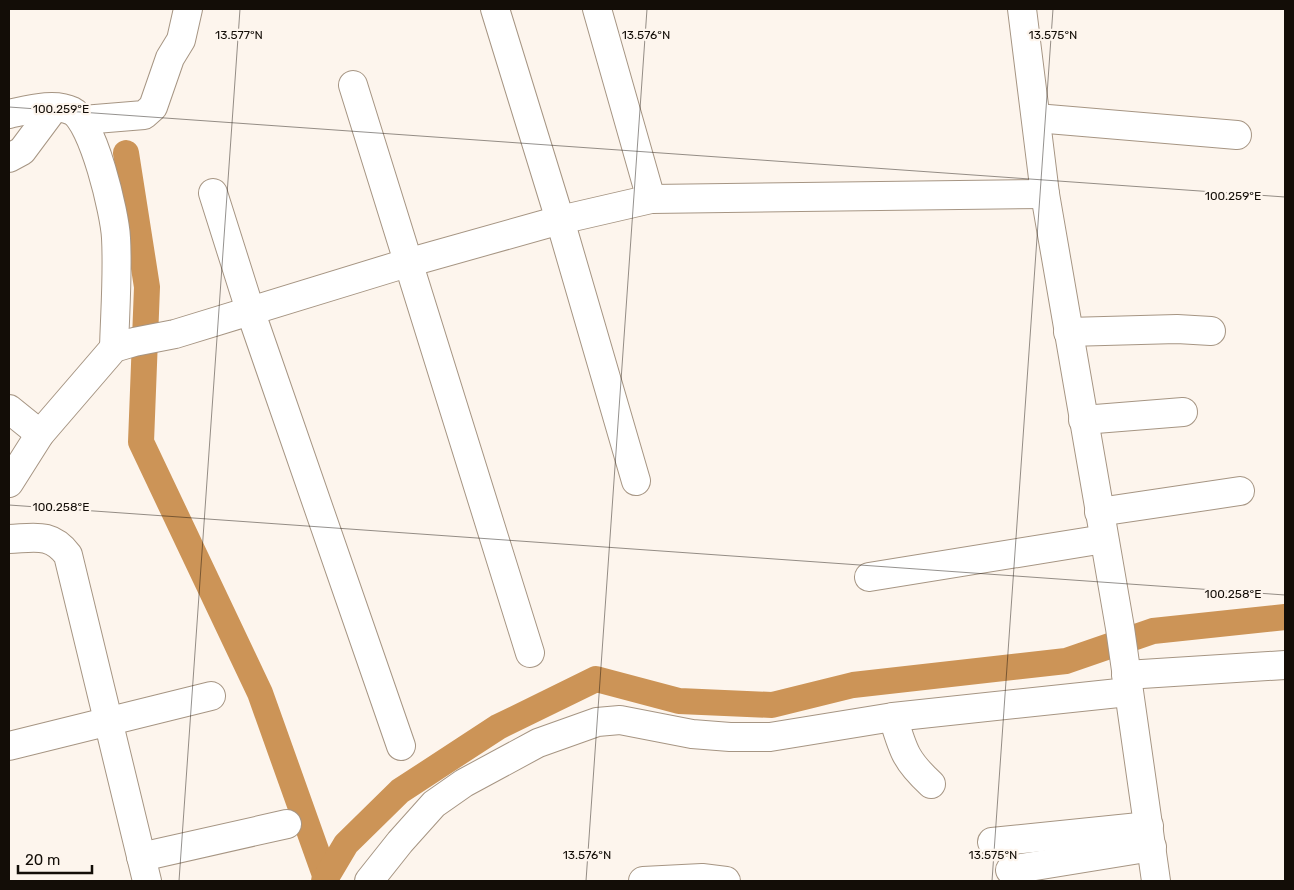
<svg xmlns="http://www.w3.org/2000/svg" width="1294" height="890" viewBox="0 0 1294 890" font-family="Rubik,sans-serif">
<rect width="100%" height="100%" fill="#fdf5ed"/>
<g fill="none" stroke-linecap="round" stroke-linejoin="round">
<g stroke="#cc9457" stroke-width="26">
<path d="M126 153 147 287 141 442 260 693 326 878"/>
<path d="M324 881 346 844 400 791 498 727 596 679 679 701 772 705 853 685 1066 661 1153 631 1285 617"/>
</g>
<defs>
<g id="minor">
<path d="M495 9 560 220 636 481"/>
<path d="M597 9 651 199"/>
<path d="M1022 9 1045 194 1120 628 1156 881"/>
<path d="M353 85 530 653"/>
<path d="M9 114C28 110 54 102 72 111 93 121 115 214 116 238 118 274 115 312 114 348"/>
<path d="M1036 118 1237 135"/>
<path d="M83 120 144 115 153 107 170 58 181 40 188 9"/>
<path d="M9 158 22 151 54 108"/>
<path d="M213 193 250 310 401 746"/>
<path d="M1068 332 1177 329 1211 331"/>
<path d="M9 409 40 434"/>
<path d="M1083 420 1183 412"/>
<path d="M9 483 40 434 114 348 134 342 175 334 407 263 560 220 651 199 1045 194"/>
<path d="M1099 512 1240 491"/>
<path d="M9 539C34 538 51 532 68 555L147 881"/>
<path d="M869 577 1104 539"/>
<path d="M1126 675 1285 665"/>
<path d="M893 717C903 750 905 760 931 784"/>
<path d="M9 746 211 696"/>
<path d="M992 842 1149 826"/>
<path d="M141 857 287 824"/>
<path d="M1010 870 1152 847"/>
<path d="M369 881 400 842 434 804 464 783 538 743 597 722 620 720 692 734 730 737H770L893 717 1128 692"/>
<path d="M643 881 702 878 726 881"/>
</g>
</defs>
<use href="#minor" stroke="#a69583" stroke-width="30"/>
<use href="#minor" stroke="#fff" stroke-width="28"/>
</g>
<path fill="none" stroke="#130d07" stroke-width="1" stroke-opacity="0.45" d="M9 107 1285 197M9 505 1285 595M179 881 240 9M586 881 647 9M992 881 1053 9"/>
<g font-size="12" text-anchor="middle" fill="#130d07" stroke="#fdf5ed" stroke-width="4.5" stroke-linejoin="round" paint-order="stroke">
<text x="239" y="39">13.577°N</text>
<text x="646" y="39">13.576°N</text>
<text x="1053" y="39">13.575°N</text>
<text x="61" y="113">100.259°E</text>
<text x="1233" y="200">100.259°E</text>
<text x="61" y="511">100.258°E</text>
<text x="1233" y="598">100.258°E</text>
<text x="587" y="859">13.576°N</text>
<text x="993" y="859">13.575°N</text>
</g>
<rect width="1294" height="890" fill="none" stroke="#130d07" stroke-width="20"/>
<path d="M18 865v8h74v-8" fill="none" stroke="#130d07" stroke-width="2.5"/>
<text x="25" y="865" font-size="15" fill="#130d07" stroke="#fdf5ed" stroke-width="4" paint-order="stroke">20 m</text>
</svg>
